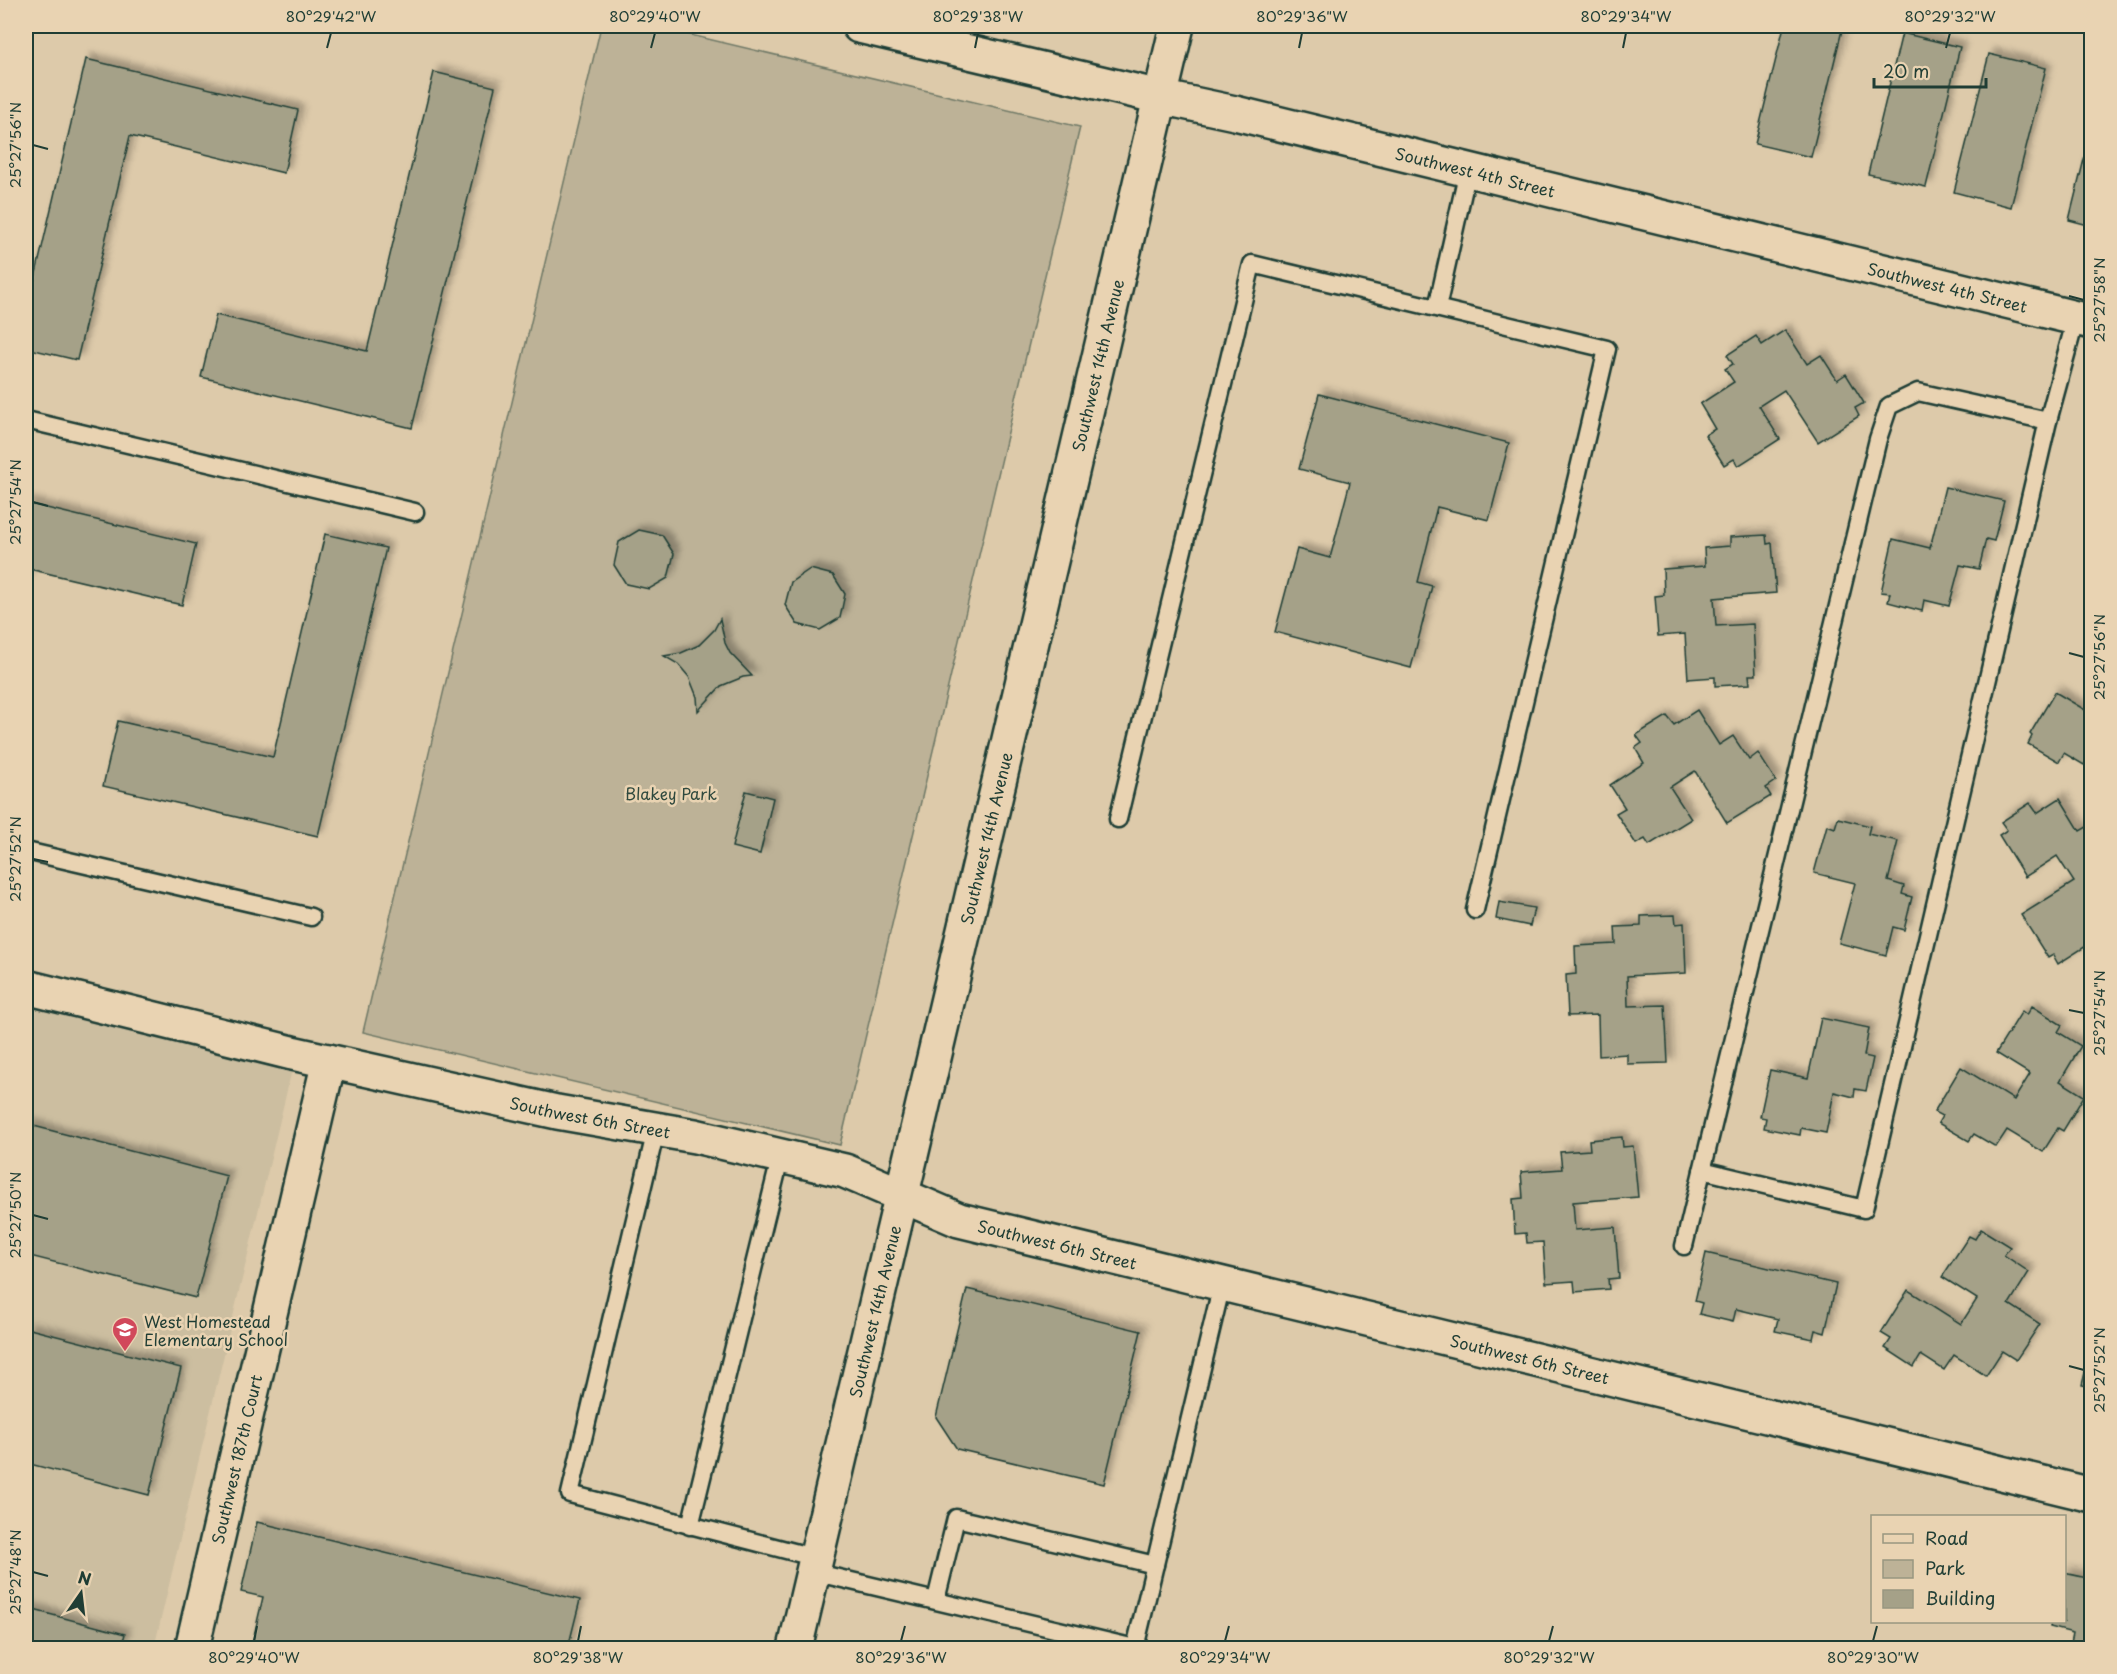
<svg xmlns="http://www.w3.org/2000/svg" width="2117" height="1674" viewBox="0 0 2117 1674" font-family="'Playpen Sans',sans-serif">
<defs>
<filter id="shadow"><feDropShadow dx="5.5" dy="-5.5" stdDeviation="3" flood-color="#0004"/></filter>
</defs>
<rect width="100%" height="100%" fill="#ddcaaa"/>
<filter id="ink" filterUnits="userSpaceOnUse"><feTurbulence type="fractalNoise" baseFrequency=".0167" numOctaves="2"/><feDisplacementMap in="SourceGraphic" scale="12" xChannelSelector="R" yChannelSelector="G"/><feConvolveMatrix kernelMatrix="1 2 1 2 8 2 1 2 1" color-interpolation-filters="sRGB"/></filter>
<g filter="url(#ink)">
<path fill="#ccbea0" d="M26 993 295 1057 154 1648H26Z"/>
<path fill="#bdb297" stroke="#6e7866" stroke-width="1.5" d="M601 26H653L1080 127 840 1145 363 1032Z"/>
<g fill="#a5a188" stroke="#1f3d34" stroke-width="1.5" filter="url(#shadow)">
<path d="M1784 26H1843L1811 157 1755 144Z"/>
<path d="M1902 33 1960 47 1926 187 1868 174Z"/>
<path d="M1989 54 2046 68 2011 207 1954 192Z"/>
<path d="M86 59 298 110 284 173 130 136 77 360 26 348V316Z"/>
<path d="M434 72 495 87 412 428 201 377 216 315 367 351Z"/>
<path d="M2092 127V226L2069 220Z"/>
<path d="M1785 330 1807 364 1821 355 1837 380 1846 374 1864 403 1855 408 1859 416 1818 442 1784 390 1759 406 1780 439 1738 466 1734 459 1724 465 1705 435 1715 429 1700 404 1734 382 1725 369 1733 364 1727 355 1756 336 1762 345Z"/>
<path d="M1319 394 1509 443 1489 520 1437 507 1418 582 1432 586 1411 668 1275 632 1297 549 1330 558 1350 482 1299 469Z"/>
<path d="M1945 487 2004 501 1994 541 1986 539 1979 569 1960 565 1949 606 1924 600 1922 611 1888 602 1890 593 1881 592 1893 539 1930 548Z"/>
<path d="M26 503 196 544 182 605 29 569 26 582Z"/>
<path d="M639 530 662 535 674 554 668 578 649 589 626 584 614 565 619 542Z"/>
<path d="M325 534 386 548 318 836 103 786 118 721 273 757Z"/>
<path d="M1766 535 1767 544 1772 543 1776 593 1714 598 1716 626 1753 624 1756 675H1749L1750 684 1715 686V677L1688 679 1685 634 1658 636 1655 596 1664 595 1663 569 1705 566 1704 548 1730 546V537Z"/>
<path d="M810 569 833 575 845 594 840 618 820 630 797 624 785 605 791 582Z"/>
<path d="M720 619 725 643 730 653 752 676 743 677 721 686 698 711 697 697 689 677 678 664 664 656 681 653 699 645 714 630Z"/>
<path d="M2055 692 2092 714V753L2084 765 2064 753 2059 762 2028 744 2032 736 2030 734Z"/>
<path d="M1697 710 1719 745 1733 736 1749 760 1758 753 1776 781 1766 788 1771 796 1727 823 1695 771 1670 787 1691 819 1649 845 1645 839 1636 844 1616 813 1625 808 1610 785 1644 763 1635 748 1642 743 1636 735 1667 716 1674 725Z"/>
<path d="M746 791 773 798 760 854 732 847Z"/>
<path d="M2060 798 2080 831 2092 824V929L2085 933 2091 943 2058 964 2053 955 2048 958 2021 915 2074 882 2057 856 2025 877 1999 835 2007 830 2001 822 2030 803 2037 813Z"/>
<path d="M1838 818 1870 826 1868 834 1898 841 1888 881 1904 886 1902 894 1912 897 1904 930 1893 927 1886 955 1839 943 1855 883 1814 873 1827 825 1835 828Z"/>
<path d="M1499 902 1534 908 1530 926 1496 919Z"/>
<path d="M1675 915 1676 924 1684 923 1686 973 1627 976 1628 1006 1665 1005 1668 1063 1627 1064V1054L1599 1056 1598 1015 1568 1016 1566 975 1576 974 1575 946 1616 944 1615 927 1641 926V916Z"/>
<path d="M2032 1006 2062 1025 2058 1032 2081 1046 2060 1081 2084 1096 2063 1131 2058 1128 2043 1152 2007 1130 1996 1147 1974 1134 1969 1141 1938 1123 1942 1116 1934 1112 1961 1067 2014 1100 2030 1074 1996 1053 2022 1011 2027 1015Z"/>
<path d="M1821 1018 1869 1028 1864 1056 1873 1058 1866 1091 1855 1089 1854 1097 1834 1092 1826 1133 1801 1128 1800 1135 1764 1128 1766 1118 1760 1117 1770 1070 1808 1078Z"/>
<path d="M26 1124 227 1176 196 1298 26 1255Z"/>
<path d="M1622 1137 1623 1147 1633 1146 1638 1197 1573 1202 1575 1230 1615 1227 1619 1278 1608 1279 1609 1289 1575 1292 1574 1281 1546 1283 1543 1242 1527 1243 1526 1233 1515 1234 1513 1199 1523 1198 1521 1172 1562 1169 1560 1152 1590 1150 1589 1140Z"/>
<path d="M1981 1229 2010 1247 2004 1255 2029 1272 2009 1304 2040 1324 2016 1360 2002 1351 1986 1376 1954 1355 1944 1370 1921 1355 1914 1367 1885 1348 1891 1339 1881 1333 1908 1290 1961 1324 1977 1299 1942 1277 1969 1236 1975 1239Z"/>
<path d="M1706 1253 1836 1284 1825 1333 1815 1330 1813 1339 1775 1331 1778 1319 1736 1309 1733 1322 1699 1314 1702 1303 1695 1301Z"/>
<path d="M967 1289 1141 1331 1104 1484 957 1449 936 1417Z"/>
<path d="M26 1328 181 1368 149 1495 26 1463Z"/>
<path d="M2090 1352H2092V1387L2082 1385Z"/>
<path d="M257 1522 580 1600 568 1648H251L263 1597 241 1592Z"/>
<path d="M2064 1573 2092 1579V1648H2070L2073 1633 2050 1627 2051 1622H2064Z"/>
<path d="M26 1608 125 1634 121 1648H26Z"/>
</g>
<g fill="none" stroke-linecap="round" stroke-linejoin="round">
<defs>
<g id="service">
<path d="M1437 308 1468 170"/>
<path d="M26 420 415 512"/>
<path d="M1118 819 1252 264 1607 349 1475 910"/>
<path d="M26 851 311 917"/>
<path d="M656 1130 570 1494 817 1558"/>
<path d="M1702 1170 1864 1209 2048 421"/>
<path d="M1684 1246 1878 439 1889 406 1918 392 2048 421 2076 318"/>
<path d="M690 1526 781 1155"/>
<path d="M813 1572 1135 1648 1222 1284"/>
<path d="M936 1600 956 1518 1155 1565"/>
</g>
<g id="minor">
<path d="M859 26 1160 97"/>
<path id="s1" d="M26 987 292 1053 557 1112 695 1136 845 1171 959 1220 2092 1495"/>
<path id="s2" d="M192 1648 329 1061"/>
</g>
<g id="tertiary">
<path id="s3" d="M1160 97 1235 113 2092 322"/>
<path id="s4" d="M795 1648 1177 26"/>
</g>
</defs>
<use href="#service" stroke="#1f3d34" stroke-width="21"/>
<use href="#minor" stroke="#1f3d34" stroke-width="38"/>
<use href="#tertiary" stroke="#1f3d34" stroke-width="38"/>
<use href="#service" stroke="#e9d3b2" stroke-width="16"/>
<use href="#minor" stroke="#e9d3b2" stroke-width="33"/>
<use href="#tertiary" stroke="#e9d3b2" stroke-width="33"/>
</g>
</g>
<path fill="none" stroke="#1f3d34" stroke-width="2" d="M327 48 331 33M651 48 655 33M975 48 978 33M1299 48 1302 33M1623 48 1626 33M1946 48 1950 33M33 145 48 149M2069 296 2084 300M33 502 48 506M2069 653 2084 657M33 859 48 862M2069 1010 2084 1013M33 1215 48 1219M2069 1366 2084 1370M33 1572 48 1576M254 1641 257 1626M578 1641 581 1626M901 1641 905 1626M1225 1641 1229 1626M1549 1641 1553 1626M1873 1641 1877 1626"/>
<defs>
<symbol id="school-pin" viewBox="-11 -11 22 30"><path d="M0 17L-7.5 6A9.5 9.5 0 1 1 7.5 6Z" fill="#d1495b" stroke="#e9d3b2"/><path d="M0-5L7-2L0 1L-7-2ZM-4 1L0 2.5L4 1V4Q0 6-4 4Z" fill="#fff"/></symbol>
</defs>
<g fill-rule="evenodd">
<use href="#school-pin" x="110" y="1315" width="30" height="40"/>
</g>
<g text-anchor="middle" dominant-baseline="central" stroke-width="5" stroke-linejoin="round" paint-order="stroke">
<g font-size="16" fill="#1f3d34" stroke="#e9d3b2">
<text stroke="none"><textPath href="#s3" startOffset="324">Southwest 4th Street</textPath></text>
<text stroke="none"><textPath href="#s3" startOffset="810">Southwest 4th Street</textPath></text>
<text stroke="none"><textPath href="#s4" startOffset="1318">Southwest 14th Avenue</textPath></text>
<text stroke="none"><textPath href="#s4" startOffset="832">Southwest 14th Avenue</textPath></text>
<text stroke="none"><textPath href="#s1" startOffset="579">Southwest 6th Street</textPath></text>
<text stroke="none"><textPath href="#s1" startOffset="1065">Southwest 6th Street</textPath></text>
<text stroke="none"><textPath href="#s4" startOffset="346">Southwest 14th Avenue</textPath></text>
<text stroke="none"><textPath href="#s1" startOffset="1551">Southwest 6th Street</textPath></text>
<text stroke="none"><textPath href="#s2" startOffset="194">Southwest 187th Court</textPath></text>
</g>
<g font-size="16" fill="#2f493e" stroke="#e9d3b2">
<text x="671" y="793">Blakey Park</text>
</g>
<g font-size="16" fill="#1f3d34" stroke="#e9d3b2" text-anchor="start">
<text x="144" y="1321">West Homestead<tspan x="144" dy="18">Elementary School</tspan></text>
</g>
</g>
<rect width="2117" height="1674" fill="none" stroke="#e9d3b2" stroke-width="66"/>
<rect x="1871" y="1515" width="195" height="108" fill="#e9d3b2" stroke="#989780" stroke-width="1.5"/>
<rect x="1883" y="1534" width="30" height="9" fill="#e9d3b2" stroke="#989780" stroke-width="1.5"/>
<text x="1925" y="1545" font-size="18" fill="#1f3d34">Road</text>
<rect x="1883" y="1560" width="30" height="18" fill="#bdb297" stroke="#989780" stroke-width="1.5"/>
<text x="1925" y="1575" font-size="18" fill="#1f3d34">Park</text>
<rect x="1883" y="1590" width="30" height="18" fill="#a5a188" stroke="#989780" stroke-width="1.5"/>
<text x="1925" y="1605" font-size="18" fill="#1f3d34">Building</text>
<g transform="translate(81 1593) rotate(14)" stroke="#e9d3b2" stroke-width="4.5" paint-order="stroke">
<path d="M0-4.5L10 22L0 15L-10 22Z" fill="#1f3d34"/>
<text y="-9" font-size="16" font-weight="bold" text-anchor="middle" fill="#1f3d34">N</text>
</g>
<path d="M1874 78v9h112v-9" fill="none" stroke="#1f3d34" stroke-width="3"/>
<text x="1883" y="78" font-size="18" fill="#1f3d34" stroke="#e9d3b2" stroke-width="4.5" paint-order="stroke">20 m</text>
<rect x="33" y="33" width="2051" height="1608" fill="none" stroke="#1f3d34" stroke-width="2"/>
<g font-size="15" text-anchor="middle" fill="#1f3d34">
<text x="331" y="22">80°29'42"W</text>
<text x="655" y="22">80°29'40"W</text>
<text x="978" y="22">80°29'38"W</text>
<text x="1302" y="22">80°29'36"W</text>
<text x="1626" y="22">80°29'34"W</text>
<text x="1950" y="22">80°29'32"W</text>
<text transform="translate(16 145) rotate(-90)" y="5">25°27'56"N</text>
<text transform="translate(2100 300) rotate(-90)" y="5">25°27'58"N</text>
<text transform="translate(16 502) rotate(-90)" y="5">25°27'54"N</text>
<text transform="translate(2100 657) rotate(-90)" y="5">25°27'56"N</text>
<text transform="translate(16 859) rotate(-90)" y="5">25°27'52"N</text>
<text transform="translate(2100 1013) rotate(-90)" y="5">25°27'54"N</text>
<text transform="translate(16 1215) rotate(-90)" y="5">25°27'50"N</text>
<text transform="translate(2100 1370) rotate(-90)" y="5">25°27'52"N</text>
<text transform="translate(16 1572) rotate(-90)" y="5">25°27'48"N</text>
<text x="254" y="1663">80°29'40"W</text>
<text x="578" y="1663">80°29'38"W</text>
<text x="901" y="1663">80°29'36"W</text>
<text x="1225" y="1663">80°29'34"W</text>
<text x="1549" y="1663">80°29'32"W</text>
<text x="1873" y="1663">80°29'30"W</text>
</g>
</svg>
